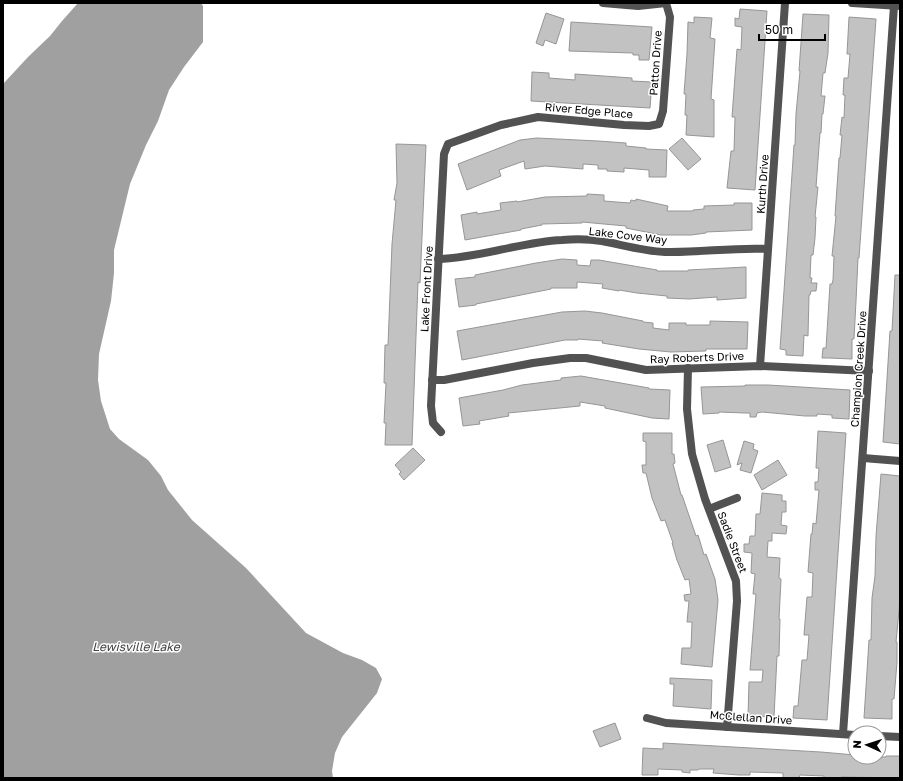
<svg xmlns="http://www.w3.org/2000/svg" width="903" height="781" viewBox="0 0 903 781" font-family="'Golos Text',sans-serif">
<rect width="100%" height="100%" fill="#fff"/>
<path fill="#a0a0a0" d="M78 3H201L203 6V42L184 67 169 90 158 121 146 145 130 184 114 250V273L111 301 99 354 98 380 101 401 110 429 119 439 148 460 161 476 168 490 192 520 246 568 306 633 343 653 362 660 376 668 382 679 377 693 342 737 335 753 332 771 333 778H3V84L28 57 50 36 62 21Z"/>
<g fill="#c2c2c2" stroke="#969696">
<path d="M740 9 767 11 755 190 727 188 731 151H734L735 117H732L737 49 741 50 742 27 735 26V18L739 19Z"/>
<path d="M546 13 564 19 556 44 545 40 543 46 536 43Z"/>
<path d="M803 14 829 15 828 53 825 73H823L821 96H825L823 114H822L821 133H820L816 187H818L815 217H816L815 238 813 255H811L810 278H812L811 283H817L816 291H811L810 295H809L808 336 804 335 803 356 786 355V350L780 349 794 145H795L796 114 800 71H799Z"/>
<path d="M694 17 712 18 710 38 715 39 711 99 714 100V137L686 135 687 115H685L686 94H684L687 54 688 22 694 23Z"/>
<path d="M849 17 876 19 859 258H858L856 301 854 339H852V359L829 358H822L823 348H826L830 284H832L833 280 834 256H832L836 216H835L839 158H840L842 135H840L842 117 844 118 845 95H843L844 78H848L850 54H847Z"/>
<path d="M571 22 652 27 649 60H639V55H633V53L569 51Z"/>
<path d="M532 72 549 73V78L575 80V74L632 78V81L652 82 650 108 531 101Z"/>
<path d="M537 138 598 141 626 143V146L646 148V149L667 150 666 177H649V170L624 168V172L607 171V169H598V165L583 164V169L545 166 525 169 524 161 499 170 501 176 467 190 458 164 520 140Z"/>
<path d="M682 138 701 159 688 170 669 149Z"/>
<path d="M396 144 426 145 420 283 418 282 412 445H385L386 423H384L386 383H384L385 345H388L392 244 396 200H394L397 183Z"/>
<path d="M587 194 604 195V201L630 203 631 200 636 201V199L668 206 667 211H693V210L704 209V206L734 205V203H752V230L706 232V233L691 235H661L626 228V226L582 222V223L542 224V225L521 229V230L465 240 461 215 477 212V214L501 210 500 203 517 201V202L545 197 587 196Z"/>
<path d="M562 259 577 260V265L590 266 591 260H599L657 270V271H688V270L746 267V298L717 300V297L689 299 667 298V296L637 293 619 290V291L602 288 603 284 577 282V288H551V289L476 304V305L459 307 455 279 475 277V275L536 263Z"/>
<path d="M895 275H900V444L883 442 890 331H892Z"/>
<path d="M585 311 602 313 643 321V322L653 323V328L669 330V323H686V325H710V321L748 322 747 349H706V351L671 352 639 349 602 343 603 341 578 339V340H565L462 360 457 331 562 312Z"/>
<path d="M581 376 649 388V389L670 390 669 419 652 418 605 408V406L580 402V406L508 413 509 416 479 421 480 424 463 426 459 398 503 390 522 385 561 380V378Z"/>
<path d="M745 385H768L850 390 849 419 832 418V415L817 414V416H805L762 412 757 413 756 417H750V413H745L719 412V413L703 414 701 387 745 386Z"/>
<path d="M818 431 846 433 827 720 793 718 794 706H798L802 660H807L809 635H804L807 597H812L813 573 808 572 811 534H812L813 523 816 524 819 490H815V482H818L819 468H816Z"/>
<path d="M643 433H672V454H674L675 463 673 464 681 495H682L696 536 698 535 704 555 706 554 715 579 718 600 712 667 681 664 682 648H691L692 622H687L689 601H685L684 595 691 594 689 579 685 580 677 560 672 543H673L665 520 661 521 652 498 646 473H643L642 465H646V442L643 441Z"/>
<path d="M723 440 731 467 715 472 707 445Z"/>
<path d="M744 441 754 444 753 449 758 451 751 473 740 470 742 463 737 465Z"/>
<path d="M413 448 425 460 404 480 399 474 401 472 395 465Z"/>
<path d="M778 460 787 475 762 490 754 475Z"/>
<path d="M881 474 900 476V600L896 642H897V662L894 699H892V719L864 718 869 640H871L872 598 875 576 876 536Z"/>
<path d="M762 493 782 495V501H786V512H782L781 525 787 526 786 534 772 533V541H768L767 557 780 558 779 578 781 579 779 619H780L779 656H777L774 717 748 716 749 682H762L763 670H750L756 594H753L755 574 751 573 752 553 744 552V544H749L750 536H755L756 514H760Z"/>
<path d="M670 678 712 680 711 709 673 706 674 684H670Z"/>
<path d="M615 723 621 739 600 747 593 731Z"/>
<path d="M663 743 821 752 855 755V757H886V756H900V778L841 777V778H824V776L800 775 799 778H783V773L750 772V775H739L713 773 714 769H699L698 770H690V773L682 772V770L658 769V775H642L643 748 663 749Z"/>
</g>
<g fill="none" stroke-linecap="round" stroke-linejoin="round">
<g stroke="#525252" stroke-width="8">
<path d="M603 3 638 6 666 3"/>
<path d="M852 3 900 6"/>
<path d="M438 259C480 258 520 242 562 240 574 239 589 239 602 241 623 245 643 251 665 252 699 253 734 247 768 249"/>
<path d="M760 366 785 3"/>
<path d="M688 368 687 409 692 454 705 499 736 581 737 601 727 727"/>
<path d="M432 380H444L533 363 570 358H586L646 370 760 366 869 371"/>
<path d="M441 432 433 423 431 406 444 154 448 144 501 125 538 117 624 125 649 126 659 124 663 111 670 17 666 3"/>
<path d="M863 458 900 461"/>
<path d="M709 509 737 498"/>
<path d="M647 718 666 723 855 735"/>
<path d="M843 734 894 6"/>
<path d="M879 736 900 737"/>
</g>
</g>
<g text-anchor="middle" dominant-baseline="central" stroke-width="3" stroke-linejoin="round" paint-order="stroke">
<g font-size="11" fill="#000" stroke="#fff">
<text transform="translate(655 63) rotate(-86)">Patton Drive</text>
<text transform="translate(589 110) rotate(5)">River Edge Place</text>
<text transform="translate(762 184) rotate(-86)">Kurth Drive</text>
<text transform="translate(628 235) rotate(7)">Lake Cove Way</text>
<text transform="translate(426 289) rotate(-87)">Lake Front Drive</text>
<text transform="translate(697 357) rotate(-2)">Ray Roberts Drive</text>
<text transform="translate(858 369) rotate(-86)">Champion Creek Drive</text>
<text transform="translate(733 542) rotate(69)">Sadie Street</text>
<text transform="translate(751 717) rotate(4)">McClellan Drive</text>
</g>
<g font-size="12" font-style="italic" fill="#414141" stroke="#fff">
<text x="136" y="646">Lewisville Lake</text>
</g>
</g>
<rect width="903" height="781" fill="none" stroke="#000000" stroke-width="8"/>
<g transform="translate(867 745) rotate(273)"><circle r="19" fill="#ffffff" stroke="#999999"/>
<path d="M0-3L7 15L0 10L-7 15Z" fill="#000000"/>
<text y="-6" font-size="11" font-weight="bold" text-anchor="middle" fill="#000000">N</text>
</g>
<path d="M759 34v6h66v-6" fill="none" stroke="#000000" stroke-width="2"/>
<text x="765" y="34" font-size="12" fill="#000000" stroke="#ffffff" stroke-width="3" paint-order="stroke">50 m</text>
</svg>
